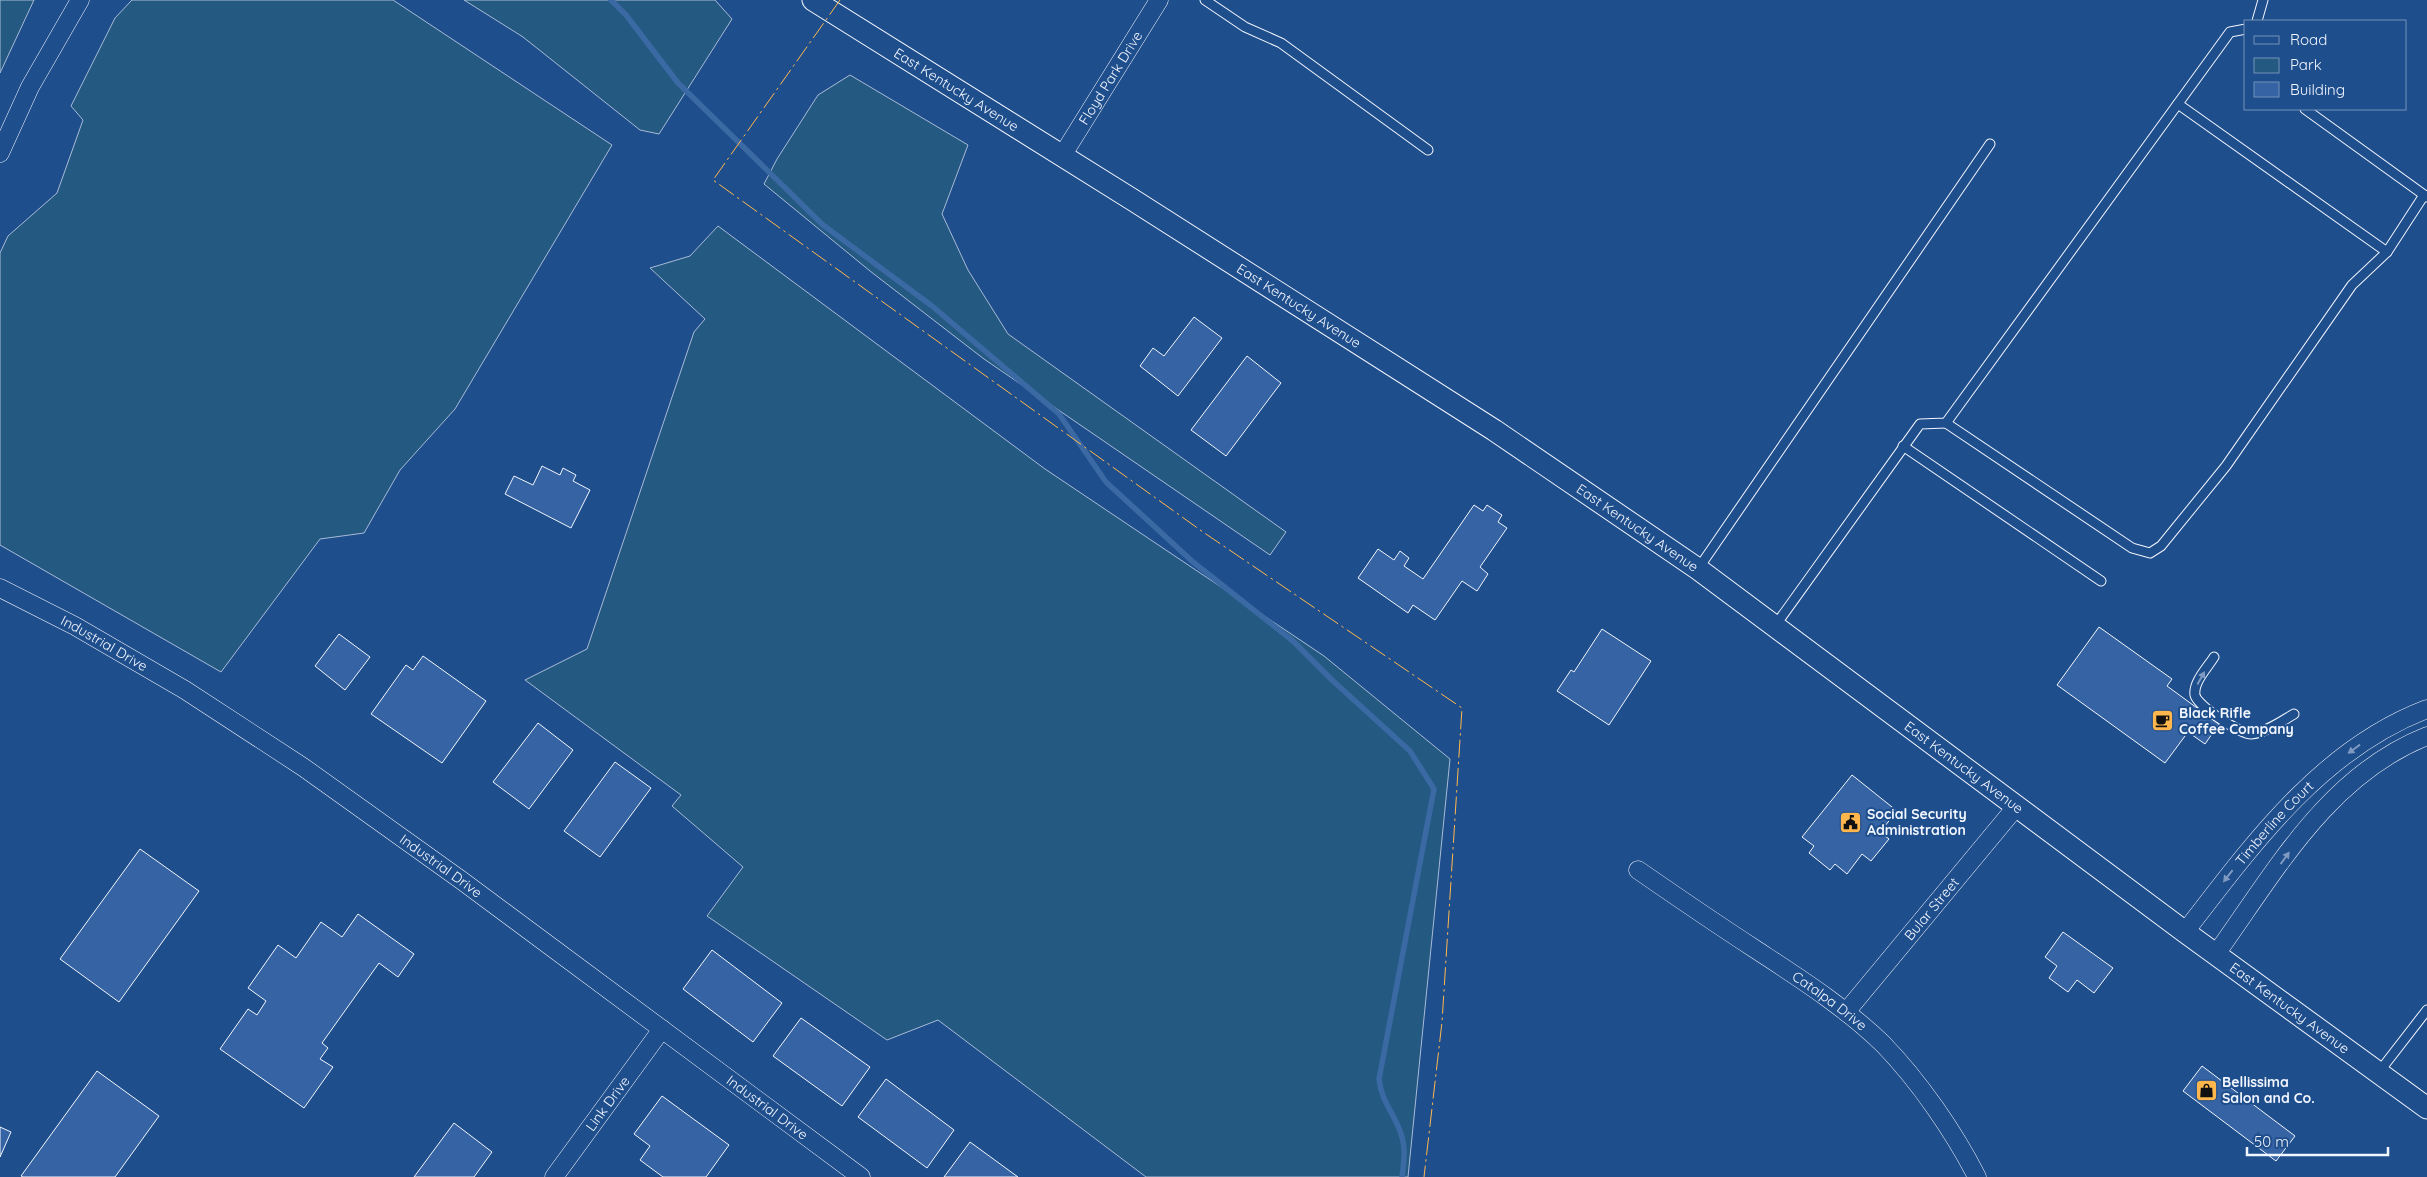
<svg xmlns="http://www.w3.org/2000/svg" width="2427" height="1177" viewBox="0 0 2427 1177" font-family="Quicksand,sans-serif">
<rect width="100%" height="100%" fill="#1f4e8c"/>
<g fill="#245a82" stroke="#a8bbd7">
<path d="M0 0H34L0 73Z"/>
<path d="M132 0H393L612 145 455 409 400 470 364 533 320 539 221 672 0 545V253L8 236 57 193 83 120 71 106 115 18Z"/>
<path d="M464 0H715L732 19 659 134 640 130 523 37Z"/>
<path d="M850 75 968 145 942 214 968 270 1008 334 1286 532 1270 555 984 359 870 271 764 184 777 159 818 95Z"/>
<path d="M718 226 1045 469 1324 656 1450 759 1408 1177H1146L938 1020 887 1040 707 916 743 867 672 806 681 795 525 680 587 649 694 332 705 319 650 268 690 256Z"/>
</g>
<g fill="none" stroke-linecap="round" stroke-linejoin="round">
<path stroke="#3b69a3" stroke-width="5.5" d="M611 0 626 15 678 83 823 225 932 306 1059 414 1106 482 1193 562 1293 641 1332 680 1410 751 1434 789 1379 1079C1382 1104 1394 1112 1401 1134 1406 1148 1404 1162 1402 1177"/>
</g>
<g fill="#3563a3" stroke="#f2f6ff">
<path d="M1194 317 1222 338 1178 396 1140 366 1153 348 1164 356Z"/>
<path d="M1247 356 1281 383 1226 456 1191 430Z"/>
<path d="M542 466 560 475 563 468 576 475 573 481 590 490 571 528 505 494 514 476 533 485Z"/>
<path d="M1474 505 1483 511 1487 505 1502 515 1498 522 1507 528 1480 567 1488 574 1477 591 1462 581 1435 620 1413 605 1408 613 1358 578 1378 549 1394 560 1400 551 1409 558 1404 566 1423 579Z"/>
<path d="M2099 627 2172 679 2167 686 2219 724 2205 744 2188 732 2165 763 2057 685Z"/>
<path d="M1602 629 1651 661 1609 725 1557 691 1571 670 1574 672Z"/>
<path d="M339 634 370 657 345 690 315 666Z"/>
<path d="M423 656 486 701 442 763 371 714 406 665 413 670Z"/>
<path d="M538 723 573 750 529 809 493 782Z"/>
<path d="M615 762 651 788 600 857 564 831Z"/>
<path d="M1852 775 1897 811 1880 832 1889 839 1871 861 1862 854 1847 874 1835 864 1830 870 1809 853 1814 846 1802 837Z"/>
<path d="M140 849 199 891 119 1002 60 959Z"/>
<path d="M358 914 414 954 398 977 379 963 322 1043 328 1048 320 1059 333 1067 304 1108 220 1049 248 1009 257 1015 266 1001 248 988 278 945 296 958 321 922 342 937Z"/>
<path d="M2063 932 2113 968 2094 993 2077 980 2068 992 2049 978 2057 966 2045 957Z"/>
<path d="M712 950 782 1003 753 1042 683 989Z"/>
<path d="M801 1018 870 1067 842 1106 773 1056Z"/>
<path d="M2202 1066 2295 1136 2276 1161 2183 1091Z"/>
<path d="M97 1071 159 1116 115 1177H23L21 1176Z"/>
<path d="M886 1079 954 1130 927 1168 858 1117Z"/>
<path d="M662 1096 729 1145 706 1177H663L640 1160 650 1146 634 1134Z"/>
<path d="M454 1123 492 1152 474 1177H414Z"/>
<path d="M0 1127 11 1132 0 1157Z"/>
<path d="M970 1142 1018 1177H944Z"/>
</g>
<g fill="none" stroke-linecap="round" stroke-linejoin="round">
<defs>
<g id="service">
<path d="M1205 0 1245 27 1281 43 1428 150"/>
<path d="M2257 21 2263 0"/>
<path d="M2178 104 2387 252"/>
<path d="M2305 109 2427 197"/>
<path d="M1946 423 2132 548 2150 553 2161 546 2226 466 2352 285 2387 252 2424 195"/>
<path d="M1903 446 2101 581"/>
<path d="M1698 569 1990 144"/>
<path d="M1775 626 1920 424 1946 423 2230 32 2246 29"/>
<path d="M2214 657C2208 667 2193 682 2195 695 2197 706 2241 734 2251 734 2265 733 2282 721 2294 714"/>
<path d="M2379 1072 2427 1010"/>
</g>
<g id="minor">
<path d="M0 153 30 87 80 0"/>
<path id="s1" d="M1062 156 1159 0"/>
<path id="s2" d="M0 588 75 626 185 690 303 767 461 880 861 1177"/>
<path id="s3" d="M1638 870C1677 897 1715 923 1755 949 1799 978 1845 1007 1883 1044 1919 1081 1954 1132 1977 1177"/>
<path id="s4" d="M2185 932C2252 845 2321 749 2427 709"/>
<path d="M2216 954C2275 872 2328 775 2427 736"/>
<path id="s5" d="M1846 1012 2016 807"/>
<path id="s6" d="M554 1177 662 1029"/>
</g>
<g id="tertiary">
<path id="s7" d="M813 0 1133 200 1494 430 1698 569 2185 932 2427 1108"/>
</g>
</defs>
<use href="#service" stroke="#f2f6ff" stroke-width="11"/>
<use href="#minor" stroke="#f2f6ff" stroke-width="19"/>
<use href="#tertiary" stroke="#f2f6ff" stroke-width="23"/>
<use href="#service" stroke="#1f4e8c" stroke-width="9"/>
<use href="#minor" stroke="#1f4e8c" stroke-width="18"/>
<use href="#tertiary" stroke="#1f4e8c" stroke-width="21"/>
<path stroke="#ffb74d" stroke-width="1" stroke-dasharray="18 4 2.5 4" stroke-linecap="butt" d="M840 0 713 180 1203 532 1462 708 1442 1022 1424 1177"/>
</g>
<defs><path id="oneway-solid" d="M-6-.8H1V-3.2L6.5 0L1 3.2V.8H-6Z" transform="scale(1.25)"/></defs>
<g fill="#7e9ac0">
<use href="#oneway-solid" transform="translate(2201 678) rotate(-61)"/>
<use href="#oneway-solid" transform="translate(2354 749) rotate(144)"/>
<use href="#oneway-solid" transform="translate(2285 858) rotate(-54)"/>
<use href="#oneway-solid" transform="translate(2228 876) rotate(128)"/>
</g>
<defs>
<symbol id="cafe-square" viewBox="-11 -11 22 22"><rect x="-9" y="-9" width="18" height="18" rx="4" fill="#ffb74d" stroke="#1f4e8c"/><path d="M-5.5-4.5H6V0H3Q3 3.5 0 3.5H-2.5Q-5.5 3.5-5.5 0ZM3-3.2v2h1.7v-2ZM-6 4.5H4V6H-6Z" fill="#111"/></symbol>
<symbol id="civic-square" viewBox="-11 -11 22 22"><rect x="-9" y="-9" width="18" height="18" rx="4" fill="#ffb74d" stroke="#1f4e8c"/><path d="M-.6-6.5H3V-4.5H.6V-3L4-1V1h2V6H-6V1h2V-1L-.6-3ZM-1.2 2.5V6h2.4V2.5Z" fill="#111"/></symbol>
<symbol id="shop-square" viewBox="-11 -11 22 22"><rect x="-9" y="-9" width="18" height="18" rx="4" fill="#ffb74d" stroke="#1f4e8c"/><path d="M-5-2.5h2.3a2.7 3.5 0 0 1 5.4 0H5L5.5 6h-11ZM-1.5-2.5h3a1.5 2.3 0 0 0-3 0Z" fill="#111"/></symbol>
</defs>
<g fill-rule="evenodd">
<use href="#cafe-square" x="2150" y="708" width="25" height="25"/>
<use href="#civic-square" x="1838" y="810" width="25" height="25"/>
<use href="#shop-square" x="2194" y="1078" width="25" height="25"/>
</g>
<g text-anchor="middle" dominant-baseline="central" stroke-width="4" stroke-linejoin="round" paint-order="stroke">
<g font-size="14" fill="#f2f6ff" stroke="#1f4e8c">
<text stroke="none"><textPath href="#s1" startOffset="92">Floyd Park Drive</textPath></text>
<text stroke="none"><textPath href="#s7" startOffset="169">East Kentucky Avenue</textPath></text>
<text stroke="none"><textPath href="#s7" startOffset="574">East Kentucky Avenue</textPath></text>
<text stroke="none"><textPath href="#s7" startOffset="979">East Kentucky Avenue</textPath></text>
<text stroke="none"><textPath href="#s2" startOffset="118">Industrial Drive</textPath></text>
<text stroke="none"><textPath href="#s7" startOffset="1384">East Kentucky Avenue</textPath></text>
<text stroke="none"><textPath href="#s4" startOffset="141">Timberline Court</textPath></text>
<text stroke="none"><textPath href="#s2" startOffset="522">Industrial Drive</textPath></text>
<text stroke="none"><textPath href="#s5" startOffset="134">Bular Street</textPath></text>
<text stroke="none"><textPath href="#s3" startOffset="232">Catalpa Drive</textPath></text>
<text stroke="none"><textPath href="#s7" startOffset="1789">East Kentucky Avenue</textPath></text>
<text stroke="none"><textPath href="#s6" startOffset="91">Link Drive</textPath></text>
<text stroke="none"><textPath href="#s2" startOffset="928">Industrial Drive</textPath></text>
</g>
<g font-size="14" font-weight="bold" fill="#f2f6ff" stroke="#1f4e8c" text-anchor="start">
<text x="2179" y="713">Black Rifle<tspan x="2179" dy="16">Coffee Company</tspan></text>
<text x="1867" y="814">Social Security<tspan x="1867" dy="16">Administration</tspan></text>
<text x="2222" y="1082">Bellissima<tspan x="2222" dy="16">Salon and Co.</tspan></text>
</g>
</g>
<rect x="2244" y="20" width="162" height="90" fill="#1f4e8c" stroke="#7391ba"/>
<rect x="2254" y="36" width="25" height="8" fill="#1f4e8c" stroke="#7391ba"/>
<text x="2290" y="45" font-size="15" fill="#f2f6ff">Road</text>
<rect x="2254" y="58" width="25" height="15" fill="#245a82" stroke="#7391ba"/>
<text x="2290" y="70" font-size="15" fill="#f2f6ff">Park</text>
<rect x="2254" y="82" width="25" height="15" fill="#3563a3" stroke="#7391ba"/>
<text x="2290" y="95" font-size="15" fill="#f2f6ff">Building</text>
<path d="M2247 1147v8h141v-8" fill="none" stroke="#f2f6ff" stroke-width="2.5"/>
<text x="2254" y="1147" font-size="15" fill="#f2f6ff" stroke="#1f4e8c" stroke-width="4" paint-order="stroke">50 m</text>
</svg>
